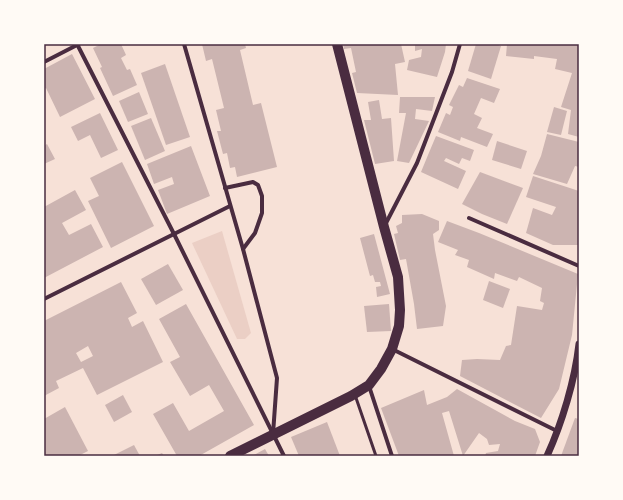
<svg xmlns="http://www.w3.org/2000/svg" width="623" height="500" viewBox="0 0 623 500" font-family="Roboto,sans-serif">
<rect width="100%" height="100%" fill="#f7e1d7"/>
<path fill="#ebcfc5" d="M222 231 251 333 245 339H237L192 243Z"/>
<g fill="#ccb4b1" fill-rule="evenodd">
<path d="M101 44H121L126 55 121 58 127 70 130 69 137 85 113 96 100 68 102 67 93 48Z"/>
<path d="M202 44H245L246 48 240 50 253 105 261 103 277 167 237 177 235 167 230 168 227 153 223 154 217 131H221L216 110 224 108 212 59 206 61Z"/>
<path d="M343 44H401L405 62 395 64 398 95 357 93 352 73 356 72 351 48 344 49Z"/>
<path d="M415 44H446L445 52 437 77 407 70 409 60 421 57 422 49 415 51Z"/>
<path d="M476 44H495L501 46 491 79 468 71Z"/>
<path d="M507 44H579V137L568 134 571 110 561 107 572 73 555 69 557 59 534 56V59L506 56Z"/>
<path d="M72 54 95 99 60 117 46 88 44 89V69Z"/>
<path d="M165 64 190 137 166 145 141 73Z"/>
<path d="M467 78 500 89 494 103 481 98 474 114 482 118 477 128 493 134 487 147 461 137 460 141 438 132 446 113 450 115 453 107 449 105 459 85 463 87Z"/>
<path d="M139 92 148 114 128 122 119 101Z"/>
<path d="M400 97H435L432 111 416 109 415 119 429 121 409 163 397 161 406 113H399Z"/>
<path d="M379 100 382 119 391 118 394 161 375 164 364 120H371L368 102Z"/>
<path d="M554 107 567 111 561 135 547 132Z"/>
<path d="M100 113 118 150 101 158 90 135 78 141 71 127Z"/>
<path d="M151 118 165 151 145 160 131 126Z"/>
<path d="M547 134 579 142V167L575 166 567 184 533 174 541 156Z"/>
<path d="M436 136 474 150 470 161 462 158 459 164 446 158 444 161 466 171 458 189 421 172 428 155Z"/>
<path d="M497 141 527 151 521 169 492 160Z"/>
<path d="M47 144 55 159 44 164V146Z"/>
<path d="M191 146 210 196 167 214 158 190 174 184 172 177 154 184 147 164Z"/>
<path d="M122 162 154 226 111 248 88 201 99 196 90 178Z"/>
<path d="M480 172 523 188 507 224 482 214 462 204Z"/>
<path d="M533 176 579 191V245H553L526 233 533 208 552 215 556 207 526 197Z"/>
<path d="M75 190 86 210 62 223 69 235 91 224 103 247 44 278V207Z"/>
<path d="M422 214 439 221V230L433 234 435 250 446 306 443 326 417 329 414 304 406 259 400 260 394 234 398 233 396 226 402 223V215Z"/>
<path d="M447 221 479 233 578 274 572 335 559 389 541 418 460 376 462 360 477 359 500 360 506 346 511 345 517 306 542 310 544 303 540 301 542 288 519 277 517 281 495 273 494 279 467 267 469 260 455 255 458 250 438 242Z"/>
<path d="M374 234 390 294 377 297 376 287 381 286 380 282H375L373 275 370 276 360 238Z"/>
<path d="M168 264 183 290 156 305 141 279Z"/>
<path d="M489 281 510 289 503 308 483 300Z"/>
<path d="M121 282 137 313 128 318 132 327 143 321 163 362 97 395 83 368 56 381 59 388 44 396V321ZM88 346 93 356 81 362 76 353Z"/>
<path d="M186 304 254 425 199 456H177L153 414 173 403 189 431 224 411 209 385 190 396 170 362 180 357 159 319Z"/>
<path d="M389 304 391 331 367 332 364 306Z"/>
<path d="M457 389 515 421 535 429 540 442 535 456H485L486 453 498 451 500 444 489 445 487 439 479 433 463 456 449 411 442 413 454 456H399L381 408 424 390 427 405 447 397Z"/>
<path d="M123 395 132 412 114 422 105 405Z"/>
<path d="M65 407 88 451 78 456H44V419Z"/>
<path d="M575 418 579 419V456H561Z"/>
<path d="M327 422 340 456H299L291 437Z"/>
<path d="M134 445 140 456H112Z"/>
<path d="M265 449 269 456H252Z"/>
<path d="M162 453 164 456H155Z"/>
</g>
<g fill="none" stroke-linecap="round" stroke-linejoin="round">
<path stroke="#4a2c40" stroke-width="3" d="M355 395 376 456"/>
<g stroke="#4a2c40" stroke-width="4">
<path d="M77 44 174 234 284 456"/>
<path d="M184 44 243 249 277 378 273 434"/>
<path d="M44 62 79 44"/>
<path d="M225 188 253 182 258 185 262 196V213L255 233 243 249"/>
<path d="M469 218 579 266"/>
<path d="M385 225 417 163 452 72 460 44"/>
<path d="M44 299 230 206"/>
<path d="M392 349 557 431"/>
<path d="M369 386 392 456"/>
</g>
<path stroke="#4a2c40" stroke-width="7" d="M547 456C562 423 575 380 579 344"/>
<path stroke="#4a2c40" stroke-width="10" d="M230 456 351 396 369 385 381 369 392 349 399 326 400 310 398 277 384 227 337 44"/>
</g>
<rect width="623" height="500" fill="none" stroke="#fffaf5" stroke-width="90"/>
<rect x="45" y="45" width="533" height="410" fill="none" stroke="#4a2c40" stroke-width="1.5"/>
</svg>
